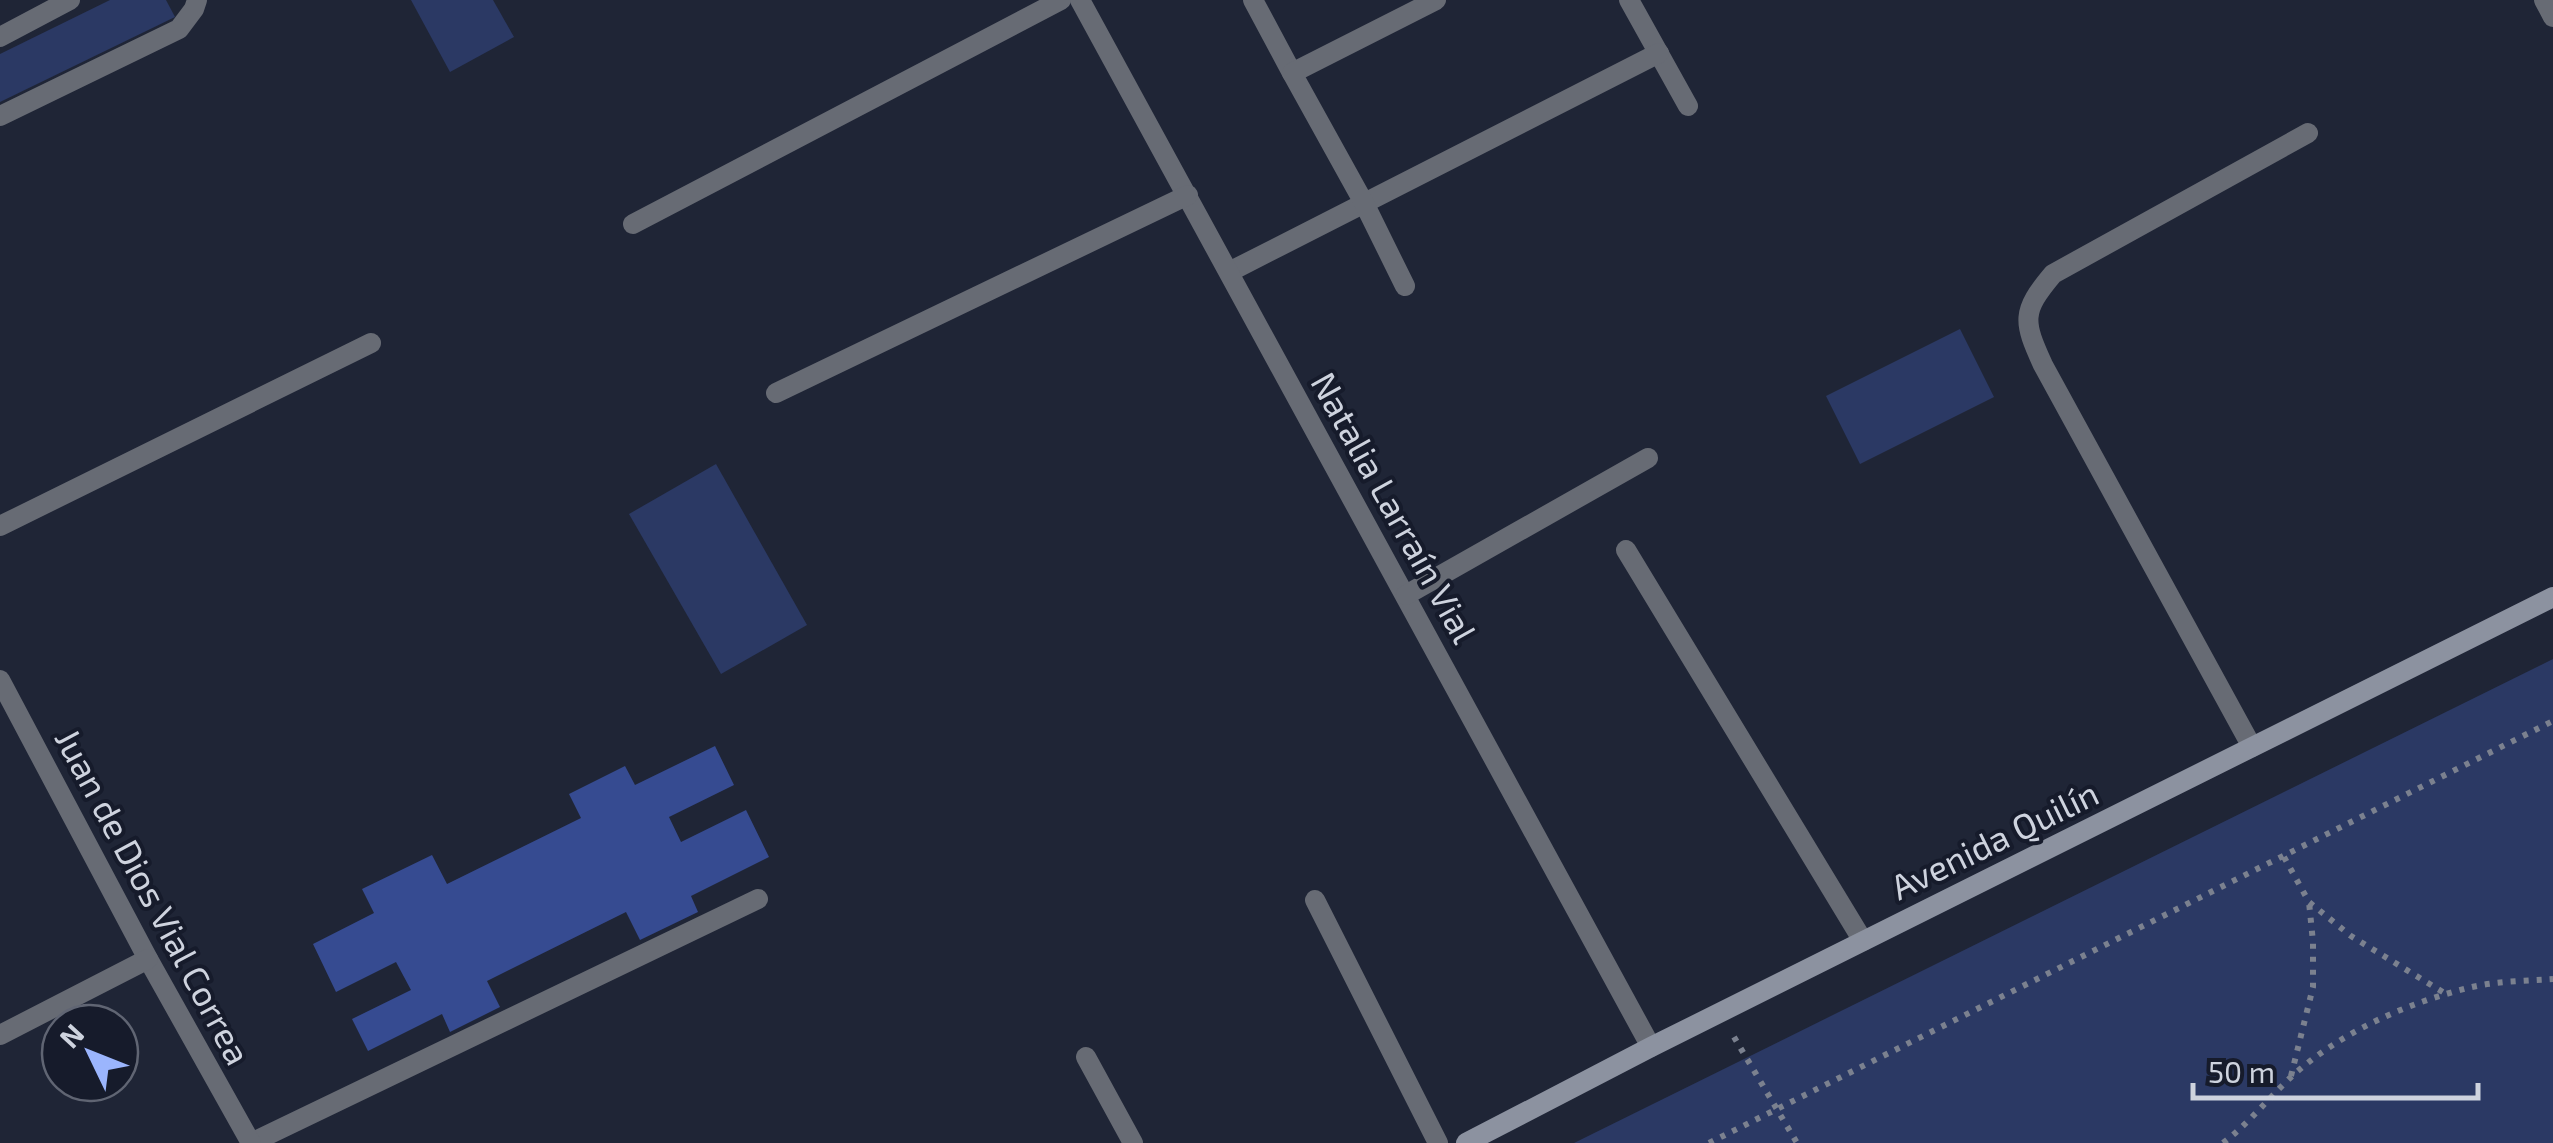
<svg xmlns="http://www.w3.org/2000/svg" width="2553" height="1143" viewBox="0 0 2553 1143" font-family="'Exo 2',sans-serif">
<rect width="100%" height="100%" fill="#1f2536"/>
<g fill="#2b3964">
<path d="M110 0H166L175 17 0 102V54Z"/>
<path d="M411 0H493L514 37 450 72Z"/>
<path d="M1960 329 1994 397 1860 464 1826 396Z"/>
<path d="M716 464 807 625 721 674 629 514Z"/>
<path d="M2553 658V1143H1574L2553 659Z"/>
</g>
<path fill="#364b91" d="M715 746 734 785 669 817 681 842 746 810 769 857 691 896 698 912 640 940 626 912 487 981 500 1007 450 1032 442 1014 368 1051 352 1019 411 990 396 962 336 992 313 944 374 913 362 889 432 855 447 884 581 818 569 794 625 766 635 785Z"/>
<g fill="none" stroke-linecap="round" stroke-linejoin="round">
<g stroke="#7b818f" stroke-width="6" stroke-dasharray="5 8" stroke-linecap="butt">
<path d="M2284 857 2309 902 2351 936 2446 994"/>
<path d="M1734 1037 1797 1143"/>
<path d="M2291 1076 2313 987V942L2309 902"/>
<path d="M1709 1143 2553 721"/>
<path d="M2223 1143C2248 1124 2267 1100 2290 1078 2339 1033 2404 1004 2468 988 2495 981 2525 981 2553 979"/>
</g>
<g stroke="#676b74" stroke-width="20">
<path d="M1253 0 1292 73"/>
<path d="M1629 0 1688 106"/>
<path d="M633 224 1061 0"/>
<path d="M1229 272 1659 53"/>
<path d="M1405 286 1364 203 1292 73 1436 0"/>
<path d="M0 526 371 343"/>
<path d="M251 1143 758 899"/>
</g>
<g stroke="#676b74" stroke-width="20">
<path d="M1080 0 1651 1047"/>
<path d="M2544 0 2553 17"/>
<path d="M0 37 70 0"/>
<path d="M0 116 179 29 194 9 197 0"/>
<path d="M776 393 1188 195"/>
<path d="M1626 550 1863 941"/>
<path d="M1406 595 1648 458"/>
<path d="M0 680 148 959 251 1143"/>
<path d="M2252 747 2043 365C2023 321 2021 312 2053 274L2308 133"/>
<path d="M1315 900 1438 1143"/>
<path d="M0 1035 148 959"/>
<path d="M1086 1057 1133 1143"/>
</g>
<path stroke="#8c92a0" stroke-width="20" d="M1466 1143 1651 1047 2553 597"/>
</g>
<g text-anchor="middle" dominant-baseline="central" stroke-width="8" stroke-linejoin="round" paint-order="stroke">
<g font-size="35" fill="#ced3de" stroke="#161b2b">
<text transform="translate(1395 507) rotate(61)">Natalia Larraín Vial</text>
<text transform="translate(1994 839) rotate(-26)">Avenida Quilín</text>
<text transform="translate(154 896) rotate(62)">Juan de Dios Vial Correa</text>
</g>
</g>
<g transform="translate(90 1053) rotate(313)"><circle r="48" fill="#161b2b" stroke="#606573" stroke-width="2.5"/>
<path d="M0-8L18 38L0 25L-18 38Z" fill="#9bb5fd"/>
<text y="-15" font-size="28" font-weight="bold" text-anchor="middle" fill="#ced3de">N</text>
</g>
<path d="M2193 1083v15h285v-15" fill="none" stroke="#ced3de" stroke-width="5"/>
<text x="2208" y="1083" font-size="30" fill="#ced3de" stroke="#161b2b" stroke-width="8" paint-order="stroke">50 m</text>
</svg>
